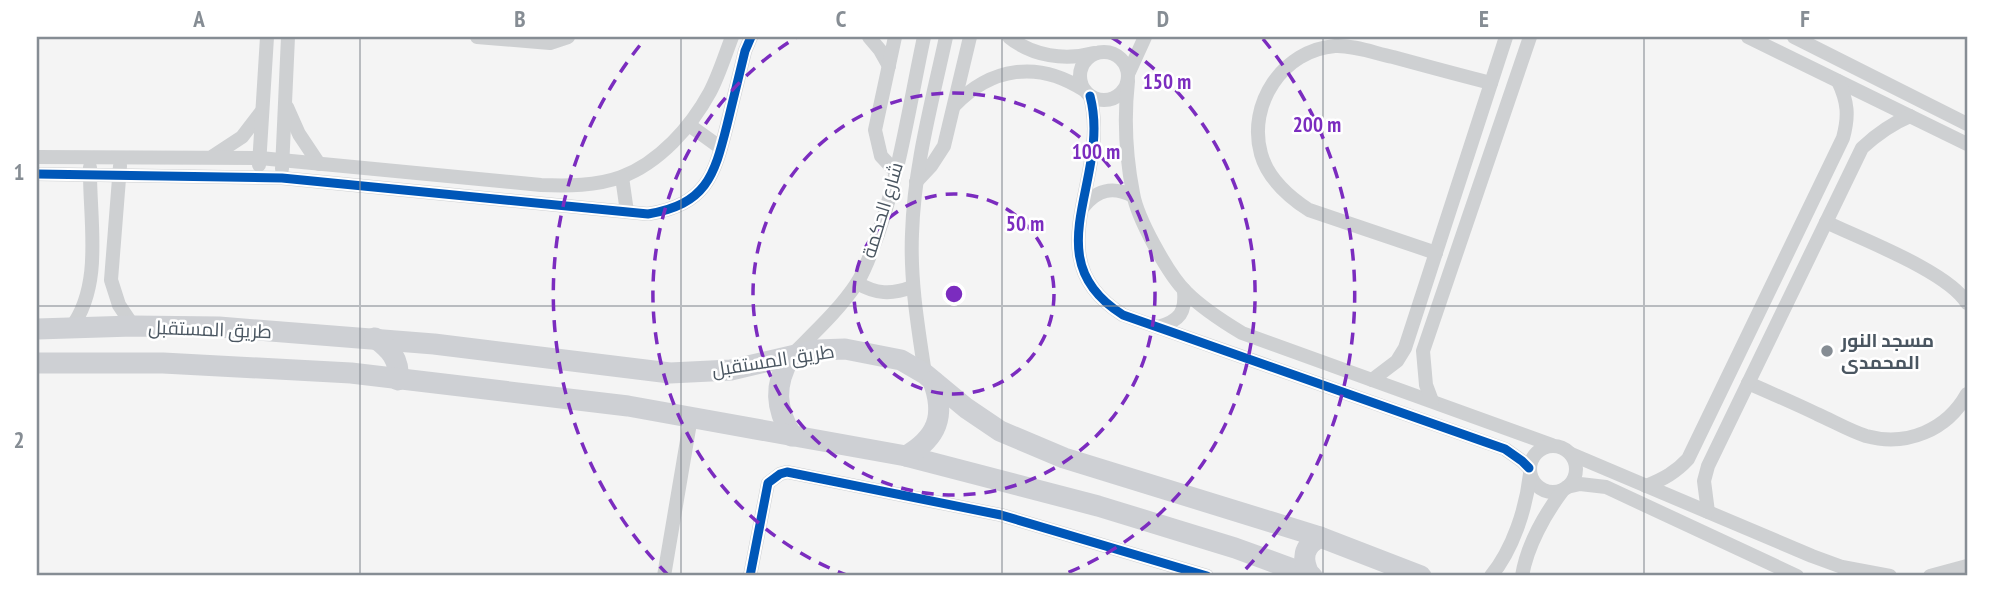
<svg xmlns="http://www.w3.org/2000/svg" width="2004" height="613" viewBox="0 0 2004 613" font-family="'PT Sans Narrow',Cairo,sans-serif">
<rect width="100%" height="100%" fill="#f4f4f4"/>
<g fill="none" stroke-linecap="round" stroke-linejoin="round">
<g stroke="#ced0d2" stroke-width="14">
<path d="M477 37 550 43 568 37"/>
<path d="M869 37 880 50 889 66"/>
<path d="M895 37 875 130 881 156 896 172"/>
<path d="M1009 37C1032 56 1065 61 1094 53"/>
<path d="M1748 37 1967 144"/>
<path d="M1794 37 1967 124"/>
<circle cx="1104" cy="76" r="24"/>
<path d="M1129 72 1145 37"/>
<path d="M1128 81C1124 117 1126 157 1133 193 1137 218 1168 274 1186 292 1202 308 1222 321 1242 333L1552 445"/>
<path d="M1090 96C1112 179 1032 258 1123 315L1505 449 1522 461 1529 468"/>
<path d="M954 106C991 67 1038 60 1084 90"/>
<path d="M287 107 299 134 319 164"/>
<path d="M689 125 721 148"/>
<path d="M213 156 242 137 262 111"/>
<path d="M37 157 260 158 541 185C568 186 596 186 621 177 659 163 691 127 710 92 719 75 725 55 732 37"/>
<path d="M259 165 267 37"/>
<path d="M120 166 111 280 119 305 133 326"/>
<path d="M282 169 288 37"/>
<path d="M37 174 282 178 648 214C706 204 714 177 727 125 733 100 739 76 745 51L751 37"/>
<path d="M622 177 627 212"/>
<path d="M916 182 931 166 944 146 970 37"/>
<path d="M1084 206C1098 189 1113 186 1133 196"/>
<path d="M1826 222C1863 240 1947 271 1967 303"/>
<path d="M1436 253 1309 210C1289 197 1268 179 1261 154 1247 104 1283 50 1335 46 1354 45 1374 53 1393 57 1426 66 1459 75 1491 83"/>
<path d="M857 283C876 294 891 295 912 287"/>
<path d="M1158 327C1180 321 1186 312 1184 290"/>
<path d="M71 328C104 284 89 219 90 167"/>
<path d="M793 354C815 332 840 309 857 283 866 269 872 250 878 234 900 171 910 102 924 37"/>
<path d="M925 374C918 327 910 281 912 234 914 167 932 102 946 37"/>
<path d="M1372 380 1397 361 1405 348 1506 37"/>
<path d="M1748 383C1771 393 1794 403 1817 414 1833 421 1850 431 1866 436 1907 447 1947 430 1967 394"/>
<path d="M1432 401 1426 385 1423 351 1530 37"/>
<circle cx="1553" cy="469" r="23"/>
<path d="M1571 454 1812 556 1842 567 1890 576"/>
<path d="M1646 486C1664 479 1676 472 1688 459L1843 138C1849 116 1848 102 1838 81"/>
<path d="M1567 487 1580 484 1606 487 1797 576"/>
<path d="M1708 512 1704 481 1708 466 1862 148C1877 134 1891 124 1910 116"/>
<path d="M664 576 691 417"/>
<path d="M750 576 768 483 780 474 787 472 1001 515 1207 576"/>
<path d="M1491 576C1513 549 1526 509 1530 474"/>
<path d="M1522 576C1527 546 1545 514 1563 490"/>
<path d="M1930 576 1967 566"/>
</g>
<g stroke="#ced0d4" stroke-width="21">
<path d="M37 329 133 326 219 327 434 344 670 373 731 370 817 350 845 349 901 360 925 374 966 408 1000 431 1064 458 1320 537 1421 576"/>
<path d="M375 338C390 349 400 359 398 380"/>
<path d="M790 357C774 385 775 408 792 436"/>
<path d="M37 363H163L351 373 628 406 906 456 1098 506 1235 548 1312 576"/>
<path d="M906 456C937 438 946 416 933 381"/>
<path d="M1310 576C1301 559 1303 546 1320 537"/>
</g>
<defs>
<g id="cycleway">
<path d="M1090 96C1112 179 1032 258 1123 315L1505 449 1522 461 1529 468"/>
<path d="M37 174 282 178 648 214C706 204 714 177 727 125 733 100 739 76 745 51L751 37"/>
<path d="M750 576 768 483 780 474 787 472 1001 515 1207 576"/>
</g>
</defs>
<use href="#cycleway" stroke="#fff" stroke-width="13"/>
<use href="#cycleway" stroke="#0057b8" stroke-width="9"/>
</g>
<path fill="none" stroke="#868d94" stroke-width="2" stroke-opacity="0.55" d="M360 37V576M681 37V576M1002 37V576M1323 37V576M1644 37V576M37 306H1967"/>
<g fill="none" stroke="#7b2cbf" stroke-width="3.5" stroke-dasharray="12 9">
<circle cx="954" cy="294" r="100"/>
<circle cx="954" cy="294" r="201"/>
<path d="M849 576A301 301 0 0 1 797 37M1111 37A301 301 0 0 1 1059 576"/>
<path d="M668 575A401 401 0 0 1 645 39M1263 39A401 401 0 0 1 1240 575"/>
</g>
<circle fill="#868d94" stroke="#fff" stroke-width="2.5" cx="1827" cy="351" r="7"/>
<g text-anchor="middle" dominant-baseline="central" stroke-width="5" stroke-linejoin="round" paint-order="stroke">
<g font-size="19" fill="#4a5661" stroke="#fff">
<text transform="translate(882 210) rotate(-73)">شارع الحكمة</text>
<text transform="translate(210 329) rotate(2)">طريق المستقبل</text>
<text transform="translate(773 360) rotate(-9)">طريق المستقبل</text>
</g>
<g font-size="19" font-weight="bold" fill="#4a5661" stroke="#fff" text-anchor="start">
<text x="1841" y="340">مسجد النور<tspan x="1841" dy="22">المحمدى</tspan></text>
</g>
</g>
<circle cx="954" cy="294" r="10" fill="#7b2cbf" stroke="#fff" stroke-width="3.5"/>
<g font-size="21" text-anchor="middle" font-weight="bold" fill="#7b2cbf" stroke="#fff" stroke-width="5" stroke-linejoin="round" paint-order="stroke">
<text x="1167" y="89">150 m</text>
<text x="1317" y="132">200 m</text>
<text x="1096" y="159">100 m</text>
<text x="1025" y="231">50 m</text>
</g>
<rect width="2004" height="613" fill="none" stroke="#ffffff" stroke-width="77"/>
<rect x="38" y="38" width="1928" height="536" fill="none" stroke="#868d94" stroke-width="2.5"/>
<g font-size="23" text-anchor="middle" font-weight="bold" fill="#868d94">
<text x="199" y="27">A</text>
<text x="520" y="27">B</text>
<text x="841" y="27">C</text>
<text x="1163" y="27">D</text>
<text x="1484" y="27">E</text>
<text x="1805" y="27">F</text>
<text x="19" y="180">1</text>
<text x="19" y="448">2</text>
</g>
</svg>
